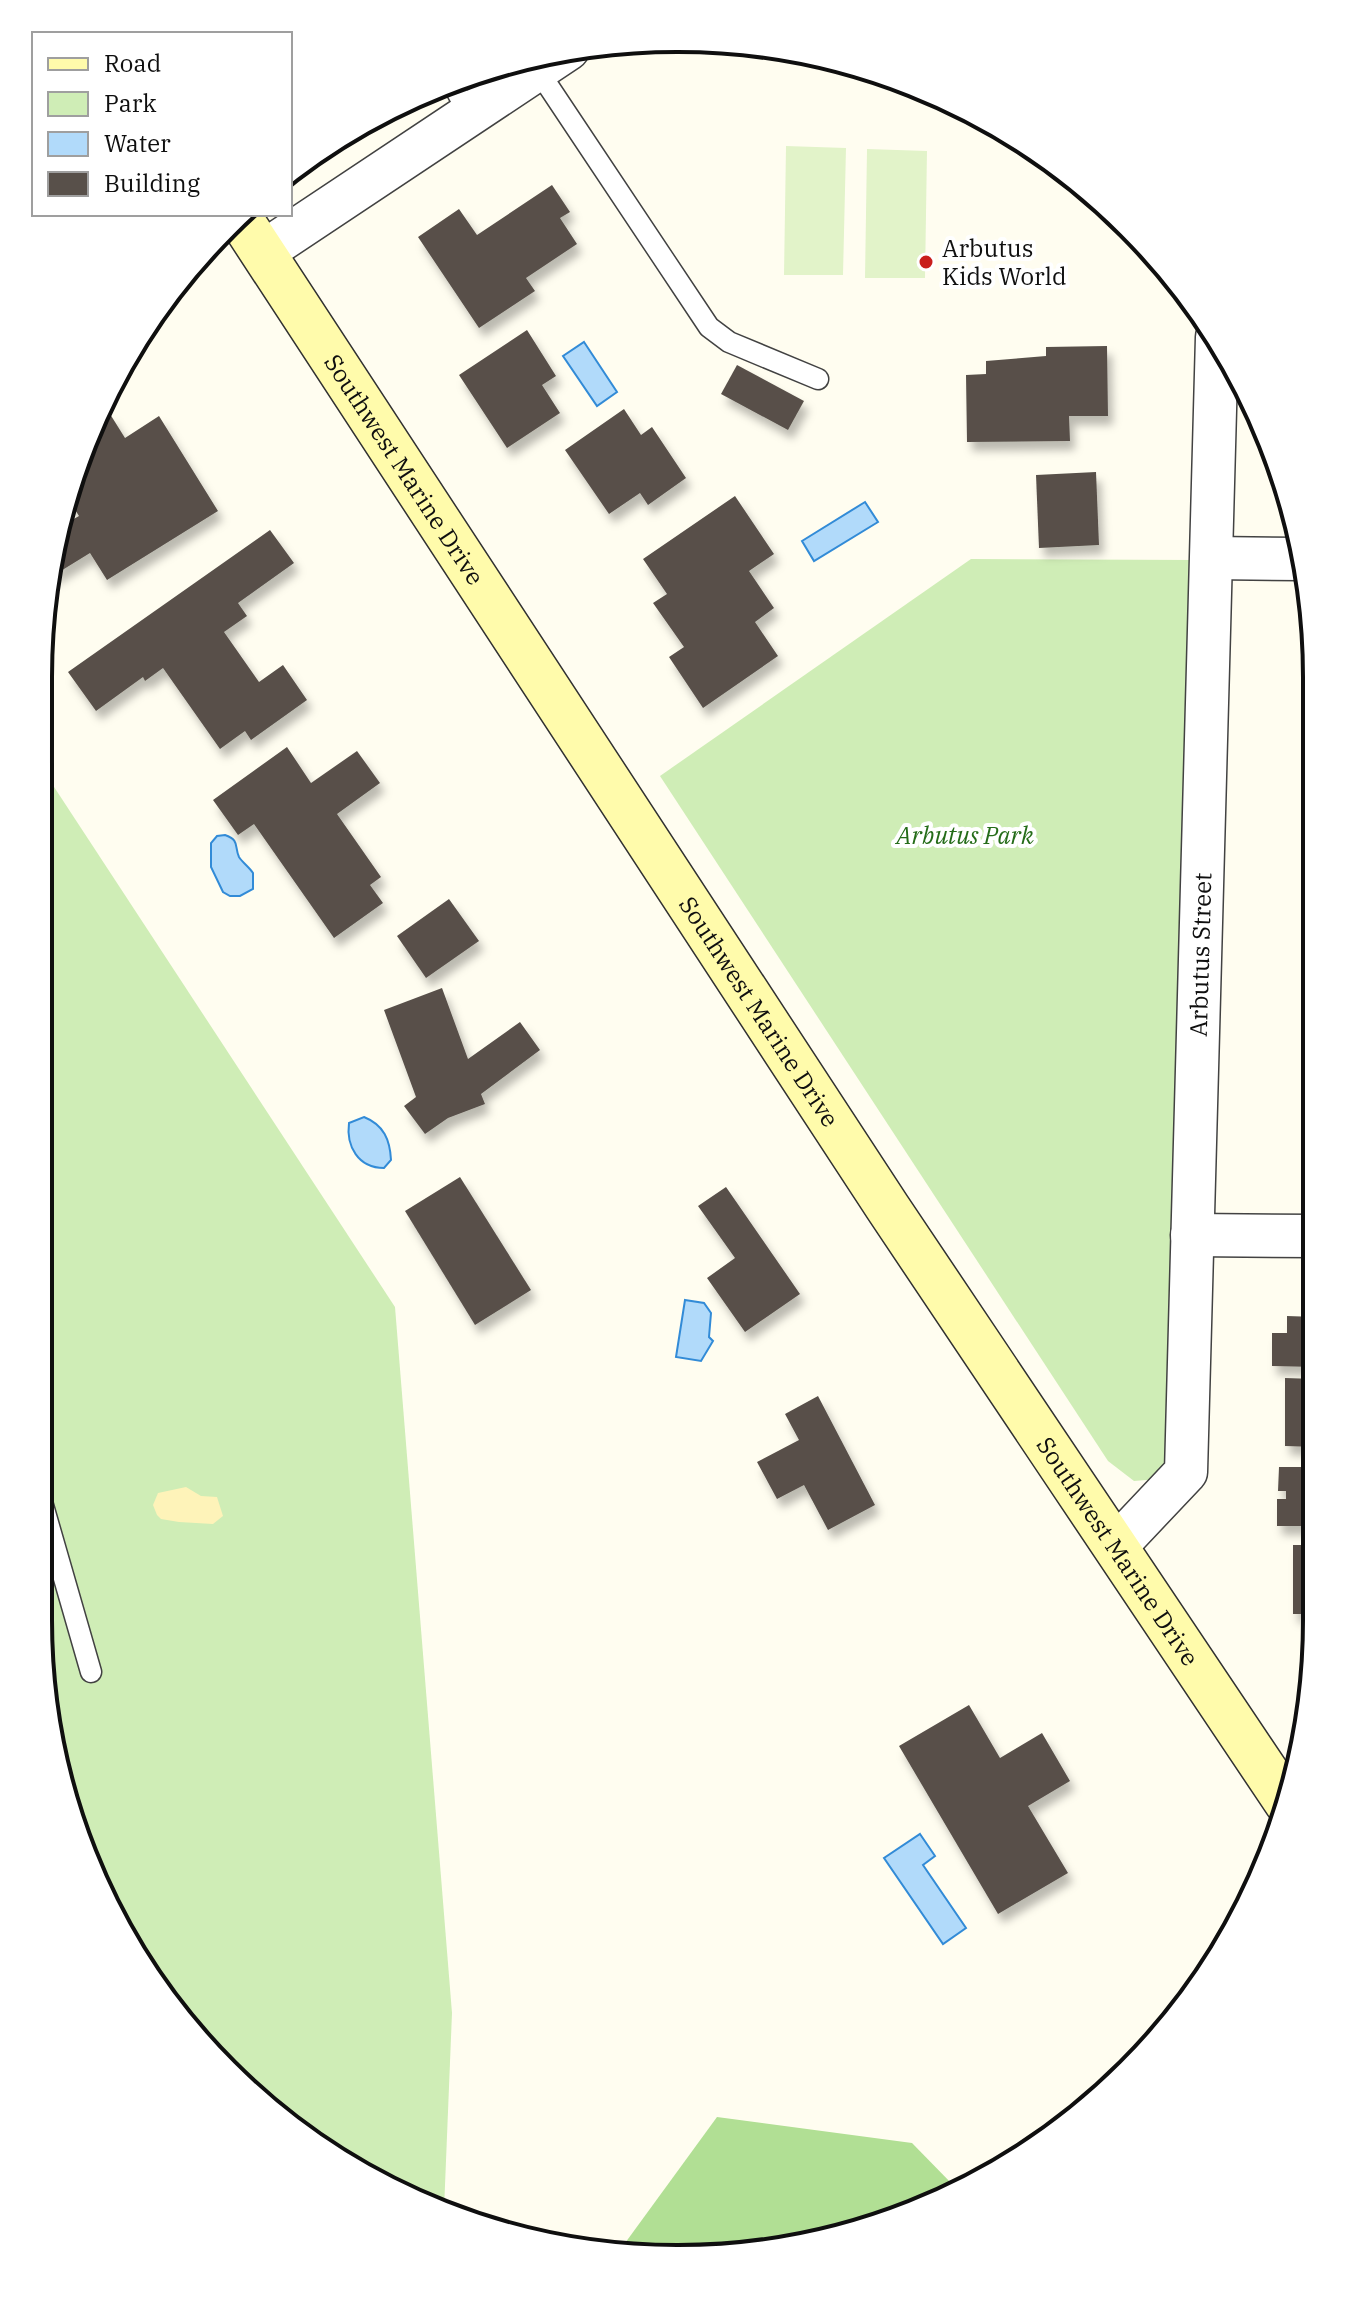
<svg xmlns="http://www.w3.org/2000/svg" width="1355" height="2297" viewBox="0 0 1355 2297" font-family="'IBM Plex Serif',serif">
<defs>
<filter id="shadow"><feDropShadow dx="5" dy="9" stdDeviation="4" flood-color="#0004"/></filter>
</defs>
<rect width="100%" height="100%" fill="#fffdf0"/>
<g fill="#cfedb6">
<path d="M971 559 1196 560 1171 1457 1159 1479 1134 1481 1108 1461 660 776Z"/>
<path d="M39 764 395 1307 452 2013 444 2210 289 2127 170 2008 72 1825 38 1619Z"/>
</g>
<path fill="#b1df94" d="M717 2117 912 2143 955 2187 883 2225 677 2259 620 2250Z"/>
<path fill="#fef3b9" d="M186 1487 201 1496 217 1497 223 1516 213 1524 179 1522 161 1519 157 1515 153 1505 158 1493Z"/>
<g fill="#e2f3c9">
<path d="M786 146 846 148 843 275H784Z"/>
<path d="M867 149 927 151 925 278H865Z"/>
</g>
<g fill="#b1dafa" stroke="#328bd7" stroke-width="2">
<path d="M584 342 617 392 597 406 563 356Z"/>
<path d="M865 502 878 522 814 561 802 541Z"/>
<path d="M225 835C240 840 234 846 239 857 242 862 250 868 253 873V889L240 896H230L223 892 211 867V843L217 836Z"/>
<path d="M364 1117C384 1125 390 1140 391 1160L384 1168C358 1168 346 1146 349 1123Z"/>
<path d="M685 1300 704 1303 711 1313 709 1337 713 1341 701 1361 676 1357Z"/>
<path d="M920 1834 935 1856 923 1865 966 1928 943 1944 884 1858Z"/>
</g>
<g fill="#58504a" filter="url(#shadow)">
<path d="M552 185 570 212 560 218 577 244 526 278 535 291 479 328 418 237 459 209 477 235Z"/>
<path d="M527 330 556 376 542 385 560 413 507 448 459 375Z"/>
<path d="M1107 346 1108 416H1069L1070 441 967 442 966 375 986 374V361L1046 356V347Z"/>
<path d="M737 365 804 401 788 430 721 394Z"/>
<path d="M624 409 641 435 652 427 686 478 648 505 640 493 609 514 565 450Z"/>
<path d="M110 414 125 438 159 416 218 511 107 580 90 553 51 577 61 526 79 516 67 497 68 490 81 482 73 469 80 455 86 452 84 448 96 422Z"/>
<path d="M1096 472 1099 545 1039 548 1036 475Z"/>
<path d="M735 496 774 554 749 571 774 608 755 622 778 656 703 708 669 657 684 647 653 603 667 594 643 559Z"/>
<path d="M270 530 294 563 238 603 247 616 224 632 259 682 283 665 307 700 251 740 245 731 220 749 163 668 145 681 143 677 96 711 68 672Z"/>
<rect x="1307" y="636" width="9" height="72"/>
<rect x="1312" y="737" width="4" height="58"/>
<path d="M287 747 311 783 357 751 380 783 337 814 381 877 370 885 383 903 334 938 254 824 238 835 213 800Z"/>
<path d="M1309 815H1316V883L1309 882Z"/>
<path d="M449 899 479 941 426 978 397 936Z"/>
<path d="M442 988 468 1059 520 1022 540 1050 481 1094 485 1104 448 1118 425 1134 404 1106 416 1097 384 1010Z"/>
<path d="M1307 995H1316V1074H1306Z"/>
<rect x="1305" y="1096" width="11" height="53"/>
<path d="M460 1177 531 1290 475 1325 405 1211Z"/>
<path d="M726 1187 800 1294 745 1332 707 1278 735 1258 698 1206Z"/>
<path d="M1287 1316 1316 1317V1367L1272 1366V1333H1287Z"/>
<path d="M1285 1378 1316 1379V1447L1285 1446Z"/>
<path d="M818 1396 875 1505 828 1530 804 1485 777 1499 757 1462 799 1440 785 1414Z"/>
<path d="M1279 1467H1316V1526H1277V1499H1286V1491H1278Z"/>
<rect x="1293" y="1545" width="23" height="69"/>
<path d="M969 1705 1000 1758 1042 1733 1070 1781 1028 1806 1068 1873 998 1914 899 1746Z"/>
</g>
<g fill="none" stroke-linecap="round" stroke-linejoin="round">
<defs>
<g id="lane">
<path d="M537 69 709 327 729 342 818 379"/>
<path d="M451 81 469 114"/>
<path d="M38 1488 91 1672"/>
</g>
<g id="street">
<path d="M263 252 568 49"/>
<path d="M1212 558 1300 559"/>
<path d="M1192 1235 1316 1236"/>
<path id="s1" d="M1117 1545 1186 1472 1217 337"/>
</g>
<g id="secondary">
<path id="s2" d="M238 215 888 1208 1287 1803"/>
</g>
</defs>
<use href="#lane" stroke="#424242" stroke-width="23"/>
<use href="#street" stroke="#424242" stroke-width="45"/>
<use href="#secondary" stroke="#313131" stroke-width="47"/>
<use href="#lane" stroke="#fff" stroke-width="20"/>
<use href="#street" stroke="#fff" stroke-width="42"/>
<use href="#secondary" stroke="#fffbab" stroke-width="44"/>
</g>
<circle fill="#c91f1c" stroke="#fff" stroke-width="3" cx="926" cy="262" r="8"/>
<g text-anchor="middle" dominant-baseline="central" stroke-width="8" stroke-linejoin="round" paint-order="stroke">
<g font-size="24" fill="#0f0f0f" stroke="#fff" text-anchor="start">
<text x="942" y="248">Arbutus<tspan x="942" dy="28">Kids World</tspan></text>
</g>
<g font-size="24" fill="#0f0f0f" stroke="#fff">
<text stroke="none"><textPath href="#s2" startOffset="304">Southwest Marine Drive</textPath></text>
<text stroke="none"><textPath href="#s1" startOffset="618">Arbutus Street</textPath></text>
<text stroke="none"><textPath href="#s2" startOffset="952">Southwest Marine Drive</textPath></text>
<text stroke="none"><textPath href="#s2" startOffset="1600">Southwest Marine Drive</textPath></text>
</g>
<g font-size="24" font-style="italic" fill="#256c19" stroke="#fff">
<text x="965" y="835">Arbutus Park</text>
</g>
</g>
<path d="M0 0H1355V2297H0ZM677 52H678A625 625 0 0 1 1303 677V1620A625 625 0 0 1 678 2245H677A625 625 0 0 1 52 1620V677A625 625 0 0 1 677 52Z" fill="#fff" fill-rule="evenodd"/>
<path fill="none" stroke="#0f0f0f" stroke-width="4" d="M677 52H678A625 625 0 0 1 1303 677V1620A625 625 0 0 1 678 2245H677A625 625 0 0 1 52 1620V677A625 625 0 0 1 677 52Z"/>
<rect x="32" y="32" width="260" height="184" fill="#ffffff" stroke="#9f9f9f" stroke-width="2"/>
<rect x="48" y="58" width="40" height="12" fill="#fffbab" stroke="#9f9f9f" stroke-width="2"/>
<text x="104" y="72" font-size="24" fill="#0f0f0f">Road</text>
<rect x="48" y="92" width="40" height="24" fill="#cfedb6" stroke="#9f9f9f" stroke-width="2"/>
<text x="104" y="112" font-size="24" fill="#0f0f0f">Park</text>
<rect x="48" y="132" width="40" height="24" fill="#b1dafa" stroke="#9f9f9f" stroke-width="2"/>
<text x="104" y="152" font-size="24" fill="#0f0f0f">Water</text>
<rect x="48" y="172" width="40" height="24" fill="#58504a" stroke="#9f9f9f" stroke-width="2"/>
<text x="104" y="192" font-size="24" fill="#0f0f0f">Building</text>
</svg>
